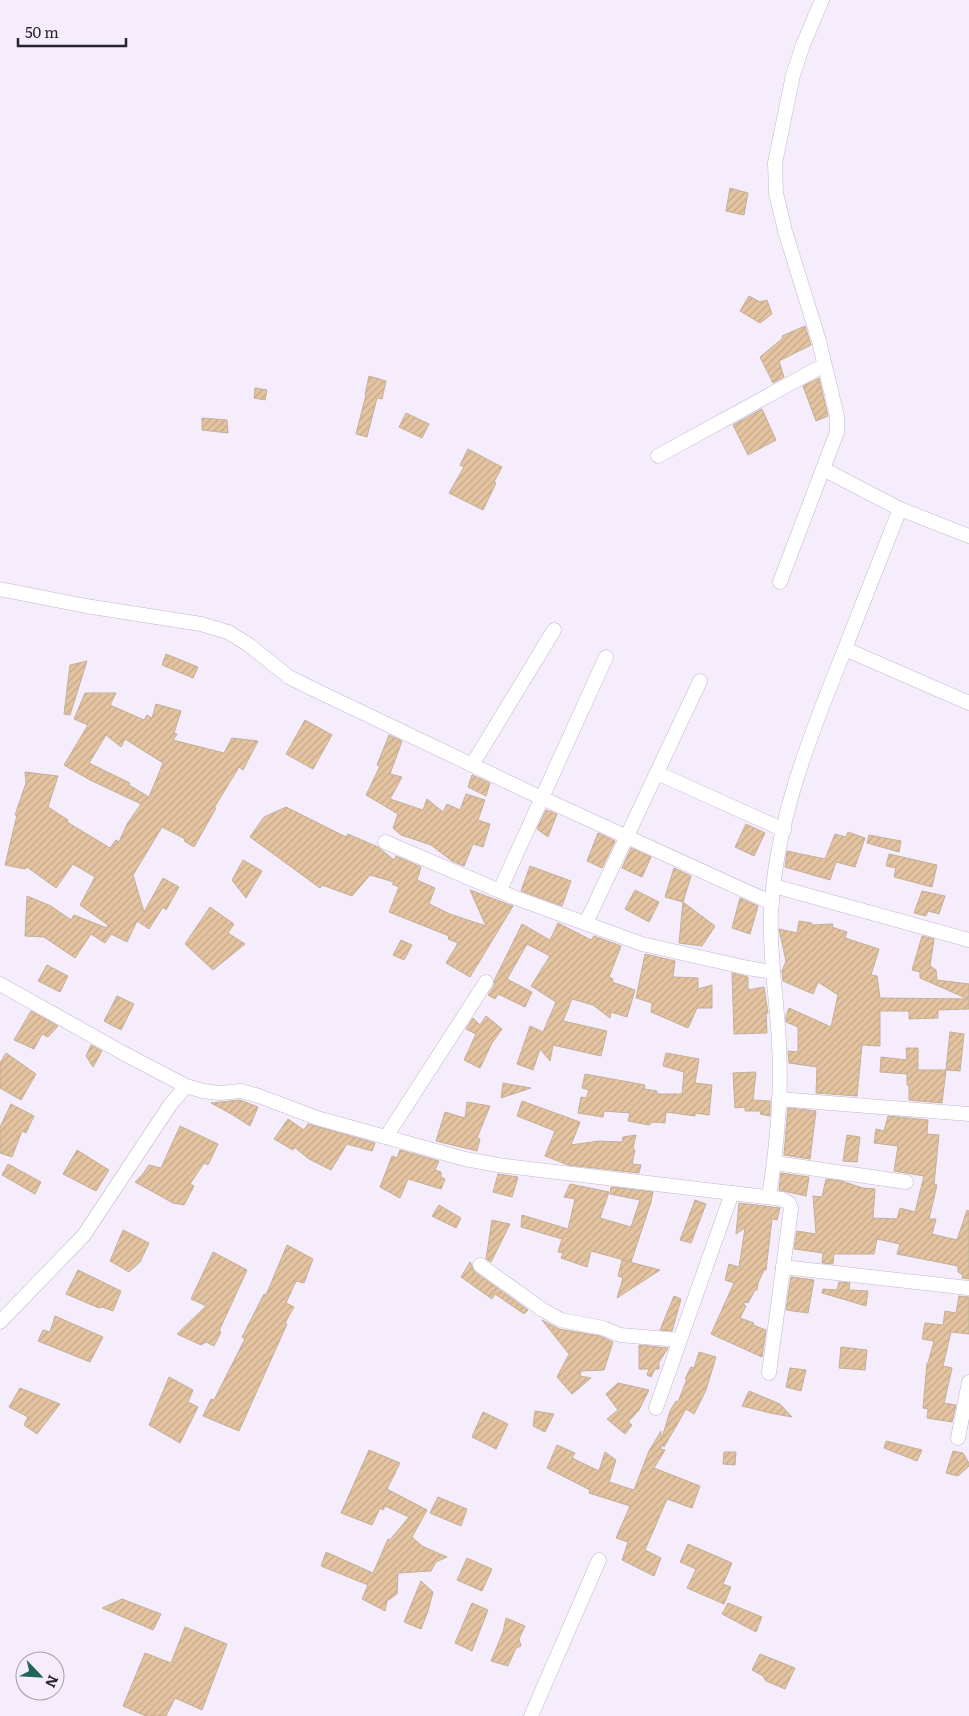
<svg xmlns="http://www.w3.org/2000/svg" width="969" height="1716" viewBox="0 0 969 1716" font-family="Literata,serif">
<defs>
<pattern id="building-hatch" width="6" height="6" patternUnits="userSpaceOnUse" patternTransform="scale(1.25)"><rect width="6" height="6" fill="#e4c3a0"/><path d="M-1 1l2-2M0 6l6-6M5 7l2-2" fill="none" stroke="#c4a78a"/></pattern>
</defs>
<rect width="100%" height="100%" fill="#f5edfc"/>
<g fill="url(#building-hatch)" stroke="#c3af9a" fill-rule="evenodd">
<path d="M730 188 748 193 744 215 726 211Z"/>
<path d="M749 296 760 302 767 300 772 314 760 323 740 311Z"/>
<path d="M805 326 811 345 779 361 784 377 773 383 760 357 783 338 782 336Z"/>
<path d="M369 376 386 381 382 399 377 398 367 437 356 434 366 395H365Z"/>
<path d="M819 378 828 416 816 421 803 386Z"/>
<path d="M255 388 267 390 265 400 254 398Z"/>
<path d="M762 409 776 440 748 455 733 425Z"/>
<path d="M406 413 429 424 422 438 399 427Z"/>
<path d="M202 418 227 420 228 433 202 430Z"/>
<path d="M468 449 502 467 494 482 496 483 483 510 449 493 464 467 460 465Z"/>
<path d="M166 654 198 667 193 678 162 665Z"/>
<path d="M87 661 70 715 64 714 70 665Z"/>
<path d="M85 693H116L110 705 144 720 147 715 152 718 156 704 181 711 174 733 177 734 173 740 224 753 232 738 258 741 243 770 239 767 214 808H216L194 847 184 841 185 839 162 827 133 875 144 912 163 878 179 887 166 910 163 907 149 929 137 921 127 942 111 934 105 943 91 934 75 958 44 937 25 936 27 896 51 906 71 920 74 915 107 928 108 925 80 905 95 877 73 864 56 888 27 867 25 869 5 865 17 815H15L26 783 25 772 58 776 48 807 68 820 67 822 110 848 116 840 119 842 127 824 141 804 90 780 64 765 88 725 74 719ZM106 735 121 747 125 739 163 763 149 797 129 785 130 783 89 763Z"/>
<path d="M305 720 332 735 313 769 286 754Z"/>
<path d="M389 735 402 741 390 774 402 777 390 799 423 810 427 799 443 812 447 804 460 810 466 794 485 800 478 820 490 824 483 847 473 844 464 866 452 861 431 845 401 835 393 828 398 814 366 795 380 766 377 765Z"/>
<path d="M472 775 490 783 486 796 468 787Z"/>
<path d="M286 807 346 837 348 834 378 847 394 860 396 856 421 867 417 880 435 888 429 904 450 914 486 926 470 890 513 906 470 977 446 963 458 943 448 939 449 936 389 912 399 887 392 884 394 882 370 875 352 896 322 885 320 888 250 837 264 817Z"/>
<path d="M546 810 557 814 548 837 537 829Z"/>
<path d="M746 824 765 833 754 856 735 847Z"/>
<path d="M848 832 865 838 855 867 836 862 830 880 785 867 787 851 825 859 835 834 846 837Z"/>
<path d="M598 833 615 841 602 868 587 861Z"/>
<path d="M869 835 901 841 899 852 867 843Z"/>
<path d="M631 848 651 857 642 877 622 868Z"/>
<path d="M889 854 937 865 932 887 894 877 896 868 886 866Z"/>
<path d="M243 860 262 871 246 898 232 880Z"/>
<path d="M530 866 571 881 562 906 521 891Z"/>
<path d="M674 868 691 876 683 902 665 897Z"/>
<path d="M635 890 659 902 649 922 625 909Z"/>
<path d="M922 891 945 896 939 914 928 911 926 916 914 913Z"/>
<path d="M740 898 758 906 750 934 732 928Z"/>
<path d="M683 902 715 926 702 946 679 943Z"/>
<path d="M210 907 234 924 228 933 245 944 213 970 185 944Z"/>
<path d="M799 921 812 923 811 925 833 924 832 927 847 932 845 938 879 949 871 975 877 976 880 998 968 999 920 978V972L912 970 922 936 934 939 930 966 936 970 937 980 969 984V1009L938 1010V1018L909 1019V1011H880V1046L862 1045 857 1096 816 1093 817 1067 789 1063 788 1051 798 1052V1027L786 1022V1016L789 1008 831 1027 838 995 818 982 813 994 783 981 782 971 786 961 779 929 797 933Z"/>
<path d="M558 923 591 940 594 936 621 946 609 977 613 979 612 982 635 990 627 1017 611 1012 610 1018 593 1005 572 999 563 1021 607 1031 601 1056 553 1045 550 1061 540 1049 533 1070 517 1064 530 1026 543 1032 556 1002 531 986 550 956 527 944 507 979 532 992 525 1007 498 994 495 999 488 995 494 986V981L522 924 550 940Z"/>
<path d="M401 940 412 945 404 960 393 955Z"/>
<path d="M645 954 675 961 673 977 698 978V989L712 985V1008H697L688 1028 651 1012 652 1003 636 998Z"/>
<path d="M47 965 68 976 60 992 38 981Z"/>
<path d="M732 973 748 977V990L764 987 768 1013H766L767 1033 734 1034Z"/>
<path d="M117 996 134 1004 121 1030 104 1021Z"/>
<path d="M31 1011 58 1026 48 1037 42 1034 34 1049 14 1040Z"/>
<path d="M486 1016 502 1029 492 1043 480 1068 464 1060 476 1034 466 1029 473 1018 480 1025Z"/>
<path d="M950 1032 964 1034 960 1071 946 1070Z"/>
<path d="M91 1045 102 1051 93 1067 86 1056Z"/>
<path d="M906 1048H918V1070H946L942 1103 909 1100V1085H907V1074L880 1072 881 1057 907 1060Z"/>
<path d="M6 1053 36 1074 21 1100 0 1088V1063Z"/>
<path d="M666 1053 699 1059 695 1083 712 1085 709 1115 695 1113V1116L666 1112 665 1123 653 1122 649 1125 628 1121 630 1113 604 1111 603 1117 578 1113 581 1097 586 1098 589 1090 582 1088 585 1074 645 1085 644 1089 657 1091V1094H682L684 1072 663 1066Z"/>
<path d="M756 1072 753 1100 770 1101V1116L760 1114 761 1111H745V1107L735 1108 733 1073Z"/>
<path d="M503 1083 531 1088 501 1098Z"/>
<path d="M240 1100 258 1107 250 1126 233 1115 211 1103Z"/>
<path d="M522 1101 580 1122 571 1145 599 1141 622 1142 623 1137 636 1135 633 1148 635 1150 632 1164 641 1165 639 1173 568 1165 545 1156 555 1131 517 1116Z"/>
<path d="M467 1102 490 1106 477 1138 480 1139 477 1151 436 1141 445 1112 465 1118Z"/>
<path d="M11 1104 34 1116 26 1133 22 1131 12 1157 0 1153V1127Z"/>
<path d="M788 1108 816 1111 810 1159 784 1155Z"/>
<path d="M888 1116 928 1120 927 1134 939 1135 934 1184 937 1185 929 1219H936L932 1234 957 1240 967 1210 969 1211V1279L962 1278 963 1275 958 1272V1266L897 1254 900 1244 877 1239 874 1254H834L833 1264 822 1263 823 1253 794 1249 797 1231 816 1234 813 1196 822 1197 826 1179 841 1181 863 1188 875 1189 873 1218 897 1219 900 1208 915 1212 924 1176 894 1171 898 1146 874 1143 876 1129 884 1131Z"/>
<path d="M288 1119 304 1130 308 1124 375 1143 372 1151 347 1144 331 1170 309 1159 294 1147 293 1150 274 1139Z"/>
<path d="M180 1126 218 1144 208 1165 204 1163 190 1184 194 1186 184 1205 173 1203 135 1182 142 1175 149 1165 161 1168Z"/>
<path d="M847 1135 860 1137 857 1162 843 1161Z"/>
<path d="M77 1150 109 1170 96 1191 63 1174Z"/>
<path d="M400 1150 439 1161 435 1170 441 1172V1177L445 1179 441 1189 408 1179 400 1198 380 1187 392 1156 397 1158Z"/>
<path d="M8 1164 41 1182 35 1194 2 1175Z"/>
<path d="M781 1173 809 1177 806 1196 779 1190Z"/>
<path d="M498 1174 518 1177 512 1197 493 1192Z"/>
<path d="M570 1184 609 1192 600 1218 631 1227 640 1200 610 1194 611 1187 653 1192 651 1202 631 1262 591 1251 587 1267 561 1258 563 1253 558 1252 562 1239 521 1227 522 1215 568 1229 575 1199 564 1197Z"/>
<path d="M695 1200 706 1204 691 1243 680 1240Z"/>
<path d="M739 1203 780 1208 777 1220 772 1219 766 1270H764L758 1283 757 1290H755L748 1303 744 1302V1305L746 1306 740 1318 754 1323 753 1325 766 1330 762 1357 711 1334 734 1283 725 1280 729 1264 739 1267 745 1228 736 1234Z"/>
<path d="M439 1205 461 1218 456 1228 432 1216Z"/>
<path d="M492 1220 510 1224 491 1262 486 1259Z"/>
<path d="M123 1230 149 1243 140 1262 129 1272 110 1261Z"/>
<path d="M287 1245 313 1259 304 1283 296 1281 286 1303 294 1307 285 1323 287 1324 239 1431 203 1416 211 1399 214 1400 245 1339 242 1337 264 1294 266 1295Z"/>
<path d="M213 1252 247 1270 219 1331 221 1332 214 1346 206 1342 201 1345 177 1334 206 1306 191 1299Z"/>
<path d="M622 1260 660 1270 617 1298 623 1278 618 1276Z"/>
<path d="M470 1262 475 1272 528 1310 524 1314 495 1294 492 1299 461 1277Z"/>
<path d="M78 1270 121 1291 113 1311 102 1307 99 1308 66 1294Z"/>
<path d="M791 1277 814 1280 808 1313 786 1310Z"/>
<path d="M839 1282 850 1283 849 1290 868 1291 866 1306 822 1293 823 1289 837 1290Z"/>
<path d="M674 1296 681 1299 672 1331 660 1330Z"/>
<path d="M959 1296 969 1297V1334L951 1332 943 1366 952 1368 944 1403 956 1405 952 1422 927 1418 928 1409 923 1408 927 1363H928L934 1341 922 1339 925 1323 943 1325 945 1311 956 1313Z"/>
<path d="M55 1316 103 1337 90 1362 38 1341 43 1330 50 1332Z"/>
<path d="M542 1320 559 1329 600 1336 613 1342 604 1370 581 1371 580 1376 591 1378 572 1394 557 1377 569 1354Z"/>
<path d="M639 1345 668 1348 659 1362V1369H655L651 1377 647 1375 649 1369H639Z"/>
<path d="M841 1347 867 1350 865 1370 839 1368Z"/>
<path d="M699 1352 716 1357 706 1390 694 1414 686 1409 664 1447 661 1445V1449L665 1450 654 1468 700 1486 692 1508 667 1499 645 1550 661 1558 654 1576 622 1560 628 1542 616 1538 630 1506 589 1493 590 1490 547 1468 557 1445 575 1453 572 1458 599 1471 605 1452 616 1460 609 1482 634 1490 649 1451 661 1431V1441L670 1411 676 1401 678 1402 687 1379H685L691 1367 694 1368Z"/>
<path d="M790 1368 806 1370 801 1391 786 1387Z"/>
<path d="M169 1377 193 1390 188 1402 198 1407 180 1443 149 1425Z"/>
<path d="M618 1383 649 1390 639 1410 628 1422 632 1425 625 1434 607 1419 618 1410 606 1394Z"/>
<path d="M20 1388 60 1404 37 1434 24 1425 28 1417 9 1407Z"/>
<path d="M749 1391 780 1404 792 1417 770 1413 742 1406Z"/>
<path d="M535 1411 554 1414 545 1432 533 1426Z"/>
<path d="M483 1412 508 1424 496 1449 472 1437Z"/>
<path d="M886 1441 922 1450 917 1461 884 1448Z"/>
<path d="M369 1450 400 1463 387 1489 427 1510 412 1537 422 1546 447 1557 436 1562 431 1571 398 1573 397 1594 387 1601 385 1611 362 1599 368 1585 321 1566 326 1552 373 1573 388 1539 390 1540 409 1517 385 1506 383 1510 380 1508 372 1525 341 1513Z"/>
<path d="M953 1451 963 1453 969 1463V1466L958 1476 946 1473Z"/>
<path d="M724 1452H736L735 1465 723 1464Z"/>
<path d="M438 1497 467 1509 461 1526 430 1513Z"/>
<path d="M688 1544 732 1563 723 1584 731 1587 724 1604 687 1588 696 1569 680 1562Z"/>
<path d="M467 1558 492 1569 482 1591 457 1580Z"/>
<path d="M421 1581 433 1592 428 1611 421 1629 404 1622Z"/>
<path d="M122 1599 161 1614 153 1630 102 1608Z"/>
<path d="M472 1603 488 1610 472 1651 455 1643Z"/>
<path d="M728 1603 762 1617 756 1632 722 1614Z"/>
<path d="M506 1618 525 1626 519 1639 521 1646 516 1648 508 1666 491 1661 503 1632Z"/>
<path d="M185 1627 227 1644 202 1710 175 1698 166 1716H146L123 1706 145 1653 171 1663Z"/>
<path d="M760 1654 795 1668 785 1689 766 1681 763 1676 752 1670Z"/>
</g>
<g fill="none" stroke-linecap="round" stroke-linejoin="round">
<defs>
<g id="minor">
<path d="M658 456 824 365"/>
<path d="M823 469 900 509 969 536"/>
<path d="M780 582 837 432V416L819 341 785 231 776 193 775 163 793 75 803 45 822 0"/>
<path d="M0 589 86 606 201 624 228 632 249 645 289 677 313 689 531 793 772 903"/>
<path d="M845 649 969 703"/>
<path d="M472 765 554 630"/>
<path d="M657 773 784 830"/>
<path d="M385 842 516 898 642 944 748 968 773 972"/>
<path d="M774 886 969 940"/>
<path d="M500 890 606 657"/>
<path d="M586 923 700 681"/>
<path d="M0 984 123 1053 186 1086 203 1091 219 1093 241 1091 259 1096 317 1118 465 1159 498 1165 782 1199 789 1203 791 1208 769 1373"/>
<path d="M779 1099 969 1114"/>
<path d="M386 1137 486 982"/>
<path d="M775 1163 906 1182"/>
<path d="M769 1197C777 1146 782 1095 779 1043 777 999 769 955 771 911 776 824 807 743 839 664 859 612 880 560 900 509"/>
<path d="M480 1265 543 1310 561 1320 603 1328 620 1335 680 1340"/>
<path d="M783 1267 969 1288"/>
<path d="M0 1322 84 1235 170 1105 186 1086"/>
<path d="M656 1408 732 1193"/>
<path d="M958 1438 969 1382"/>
<path d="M531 1716 599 1560"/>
</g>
</defs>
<use href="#minor" stroke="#c2b5cd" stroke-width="15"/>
<use href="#minor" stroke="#fff" stroke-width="14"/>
</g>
<g transform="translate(40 1676) rotate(115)"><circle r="24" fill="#f5edfc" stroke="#a39ca9"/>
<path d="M0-4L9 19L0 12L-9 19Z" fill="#206558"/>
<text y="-8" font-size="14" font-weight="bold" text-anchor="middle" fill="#28232c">N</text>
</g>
<path d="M18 38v8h108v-8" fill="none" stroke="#28232c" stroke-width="2.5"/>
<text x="25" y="38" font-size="15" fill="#28232c" stroke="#f5edfc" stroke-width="4" paint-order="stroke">50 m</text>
</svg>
